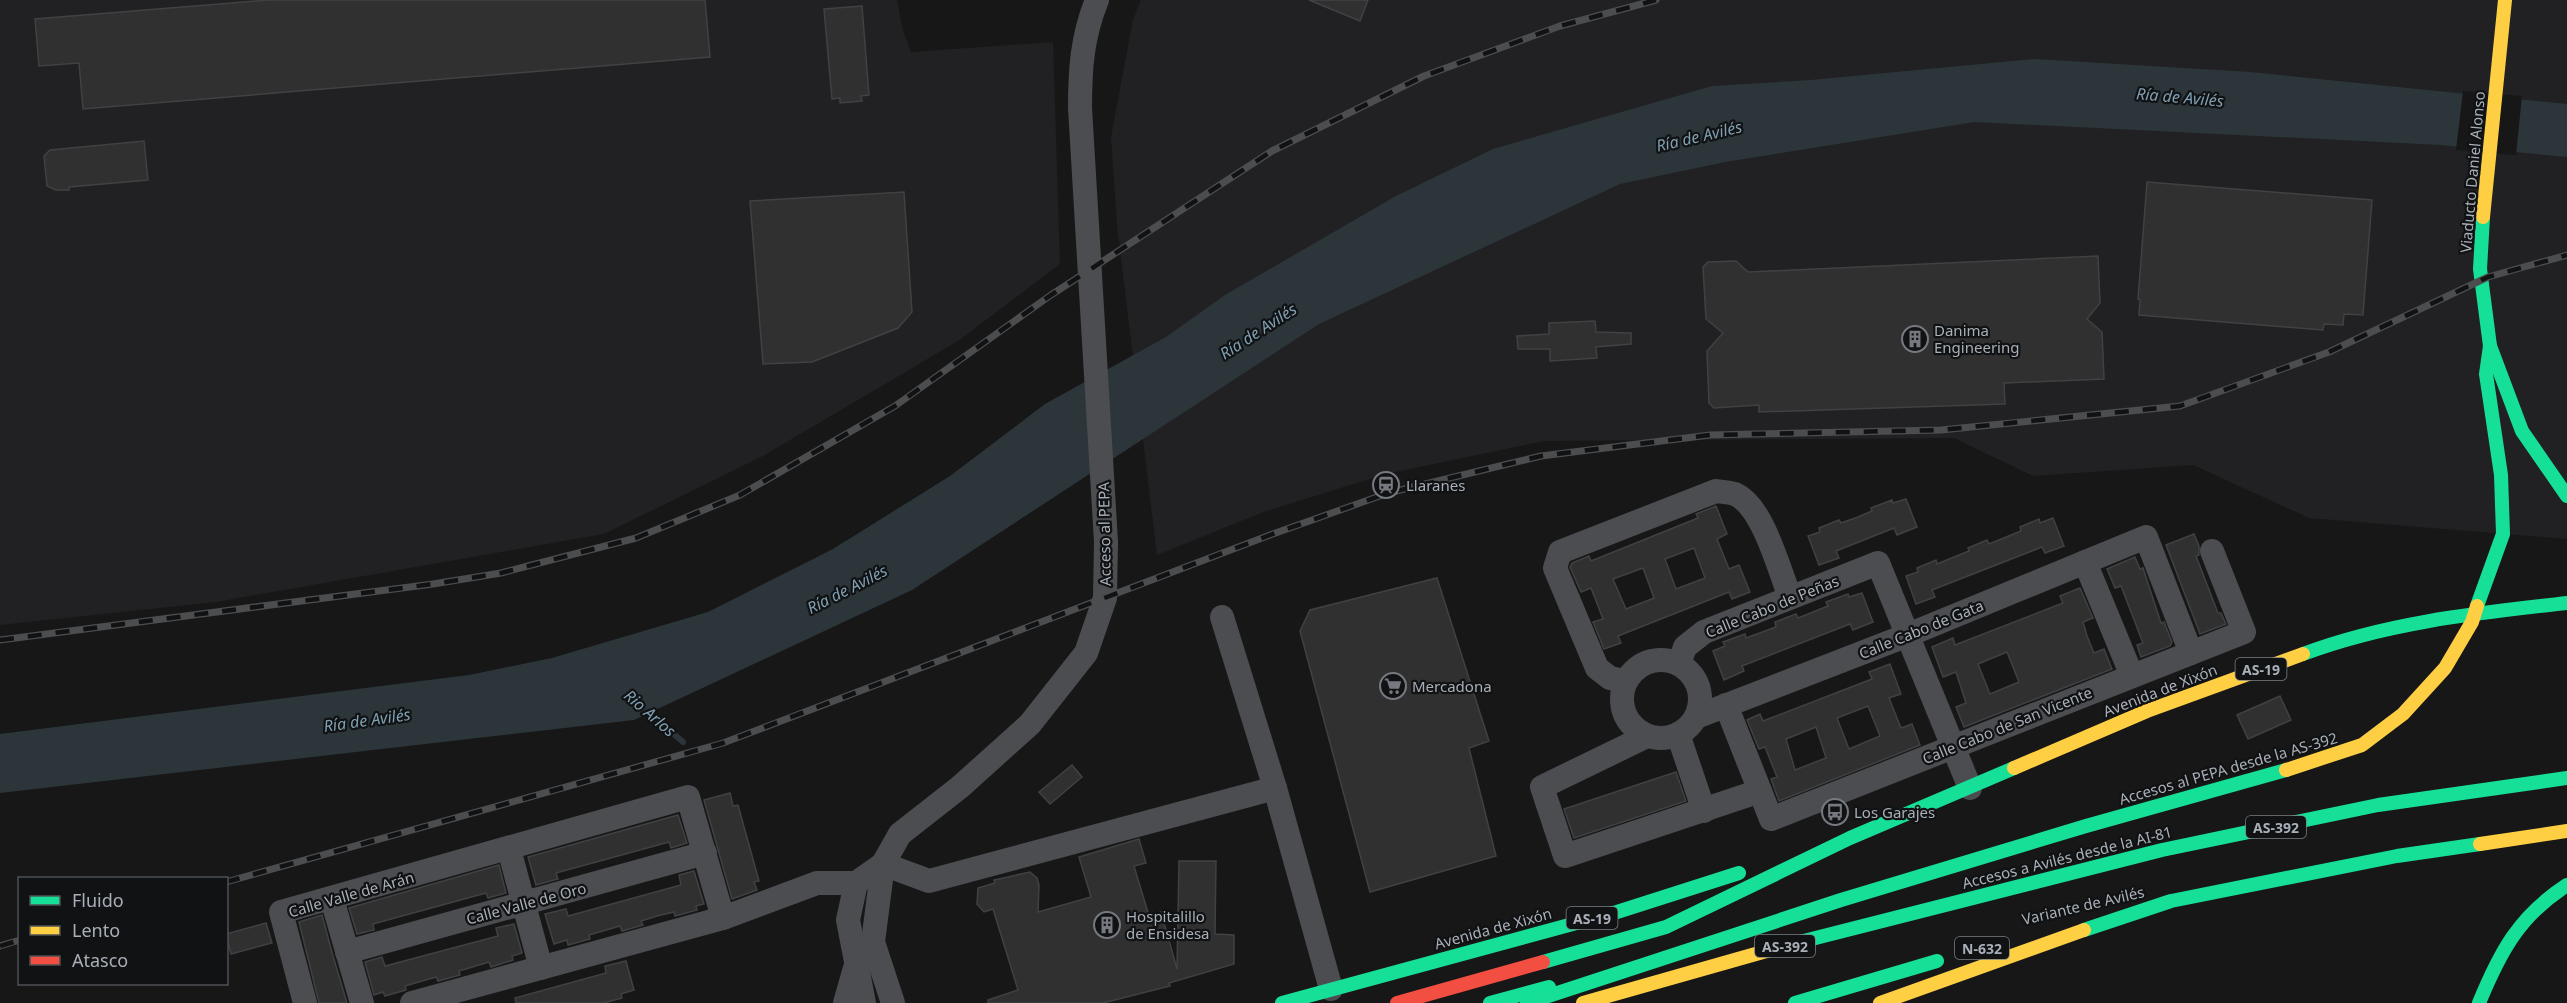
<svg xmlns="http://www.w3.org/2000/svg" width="2567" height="1003" viewBox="0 0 2567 1003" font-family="'Noto Sans',sans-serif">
<rect width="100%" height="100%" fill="#171717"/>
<g fill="#212123">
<path d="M0 0H897L902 27 911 52 1053 42 1060 264 958 341 763 456 604 534 216 602 0 625Z"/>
<path d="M1141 0H2567V539L2309 518 2193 465 2033 476 1954 438 1544 441 1386 474 1266 511 1157 555 1117 225 1111 137 1133 19Z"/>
</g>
<path fill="#2c363a" d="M2035 59 2250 72 2567 104V157L2441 145 1974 122 1725 162 1620 184 1319 324 912 590 634 720 0 793V734L469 675 552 658 708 612 833 549 950 476 1045 404 1166 337 1225 295 1396 196 1493 149 1712 86 1811 80Z"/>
<path fill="#171717" d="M2463 91 2522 96 2516 155 2456 150Z"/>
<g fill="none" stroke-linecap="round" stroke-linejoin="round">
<path stroke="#2c363a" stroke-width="6" d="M645 709 683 742"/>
</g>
<g fill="#303031" stroke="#3f4143" stroke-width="1.5" fill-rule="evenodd">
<path d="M268 0H705L710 57 83 109 79 63 39 66 35 19Z"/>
<path d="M1309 0H1368L1360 21Z"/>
<path d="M862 6 869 95 861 96 862 101 840 103V98L832 99 824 9Z"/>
<path d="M144 141 148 180 69 187V190H56L47 186 44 156 50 150Z"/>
<path d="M2147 182 2372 200 2363 315 2344 314 2343 325 2324 324 2323 330 2139 315 2140 300 2138 299Z"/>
<path d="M904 192 912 312 898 328 812 362 763 364 750 201Z"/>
<path d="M2098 256 2100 303 2087 319 2102 332 2104 379 2004 383 2005 404 1759 412V405L1714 408 1709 403 1707 351 1723 333 1706 319 1703 267 1708 262 1736 261 1748 272Z"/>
<path d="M1595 321 1596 332 1631 333V344L1596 347 1597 358 1550 361V349H1518L1517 336 1549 334V323Z"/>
<path d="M1906 499 1917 527 1897 535 1894 528 1836 551 1839 558 1819 565 1808 536 1820 532 1819 528 1839 520 1841 523 1858 517 1872 511 1871 508 1892 500 1893 503Z"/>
<path d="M1716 506 1727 534 1717 539 1729 569 1739 565 1750 592 1732 599 1729 592 1618 636 1621 643 1604 649 1593 622 1603 619 1591 588 1581 592 1570 567 1572 563 1589 556 1591 561 1698 518 1696 514ZM1694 548 1705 578 1676 589 1665 559ZM1643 568 1654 598 1626 609 1613 579Z"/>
<path d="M2053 518 2064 546 2045 553 2042 547 1932 590 1935 597 1916 604 1906 576 1918 572 1917 568 1936 560 1937 564 1969 551 1968 548 1987 540 1989 544 2021 531 2020 527 2039 519 2040 523Z"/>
<path d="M2194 534 2199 546V555L2196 556 2218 613H2221L2226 624 2200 634 2166 545Z"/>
<path d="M2135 557 2140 569 2143 568 2161 623 2164 622 2172 642 2170 646 2141 657 2137 645 2143 643 2121 586 2115 588 2107 569Z"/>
<path d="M1437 578 1489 741 1469 748 1496 856 1370 892 1300 631 1310 610Z"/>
<path d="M2080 588 2093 618 2083 622 2087 636 2094 653 2104 649 2112 669 1964 727 1956 707 1966 703 1956 672 1943 677 1932 647 1953 638 1955 645 2063 603 2060 596ZM2007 652 2019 682 1990 694 1978 664Z"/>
<path d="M1862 593 1873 622 1853 630 1850 624 1742 666 1744 671 1724 680 1713 651 1725 646 1723 642 1745 634 1746 638 1776 627 1775 622 1796 614 1798 618 1828 606 1826 602 1848 594 1849 597Z"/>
<path d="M1890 664 1901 694 1889 698 1901 728 1912 724 1920 745 1779 801 1771 779 1777 777 1765 747 1759 749 1747 720 1760 714 1763 721 1872 679 1869 672ZM1868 706 1880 736 1849 749 1837 718ZM1816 727 1826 758 1795 770 1786 739Z"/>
<path d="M2280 696 2291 720 2248 739 2237 715Z"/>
<path d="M1072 765 1082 777 1050 804 1039 792Z"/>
<path d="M1676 772 1686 801 1574 838 1564 809Z"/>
<path d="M730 793 733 806 738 805 759 881 754 882 757 890 732 899 704 800Z"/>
<path d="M678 815 687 843 671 848 669 842 556 873 558 879 536 885 528 857Z"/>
<path d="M1139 839 1146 863 1134 866 1149 916 1161 912 1177 969 1179 861H1216L1215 934 1234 935V964L1169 983 1170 986 1103 1003H988V1000L1018 990 993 909 984 912 977 904 978 888 995 883 994 880 1030 872 1037 878 1039 885 1038 912 1091 897 1079 857Z"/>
<path d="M499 865 506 893 488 898 486 893 373 924 374 930 357 934 349 908Z"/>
<path d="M694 871 704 904 696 906 697 910 675 916 674 912 657 916 641 921 643 925 622 931 620 926 589 935 590 939 568 945 567 940 554 944 545 914 566 909 568 916 681 885 679 875Z"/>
<path d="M322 915 333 956 347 1003H319L299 922Z"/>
<path d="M266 923 272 943 231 954 226 934Z"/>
<path d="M514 924 522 953 512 956 513 960 491 967 489 962 459 971 460 975 438 981 436 977 405 986 406 990 385 996 383 992 374 995 365 962 382 957 385 966 498 936 496 928Z"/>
<path d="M626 961 634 990 621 994 622 998 604 1003H516L515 998 606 973 605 966Z"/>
</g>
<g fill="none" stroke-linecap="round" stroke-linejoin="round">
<g stroke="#4b4d50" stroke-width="24">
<path d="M2085 562 2132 676"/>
<path d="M1222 617 1275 788 1331 989"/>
<circle cx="1661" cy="699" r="39"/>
<path d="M1679 664 1685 647 1704 632 1878 563 1970 788"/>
<path d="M1625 681 1610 678 1597 668 1555 568 1560 552 1716 491C1721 492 1729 492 1735 494 1763 506 1779 570 1790 597"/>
<path d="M1726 705 1771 819 2244 632 2212 551"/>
<path d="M1696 717 1908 635 2146 537 2191 653"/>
<path d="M1678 734 1704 811"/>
<path d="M1647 736 1542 787 1565 856 1760 791"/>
<path d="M509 849 541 968"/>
<path d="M883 864 929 881 1275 788"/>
<path d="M883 864 873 942 893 1003"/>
<path d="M332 899 362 1003"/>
<path d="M347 952 705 853"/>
<path d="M305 1003 281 912 688 797 723 918"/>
<path d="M412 1003 723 918 817 883H856"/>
<path d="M845 1003 855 968"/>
<path d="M864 1003 848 920 856 883 883 864 900 834 960 787 1030 724 1086 653 1105 598 1106 542 1080 108C1080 69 1082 37 1097 0"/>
</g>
<g stroke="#16e098" stroke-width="14">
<path d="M2483 217 2480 269 2490 346 2522 431 2567 496"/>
<path d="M2477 606 2503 534 2501 475 2486 374 2490 346"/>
<path d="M2303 654C2388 622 2478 613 2567 603"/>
<path d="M2084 930 2171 901 2397 856 2480 844"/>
<path d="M1784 946 2162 850 2378 805 2567 778"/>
<path d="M1543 962 1666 927 1850 838 2014 768"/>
<path d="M1282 1003 1617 912 1739 873"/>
<path d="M1490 1003 1549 987"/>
<path d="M1527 1003 1841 900 2086 826 2286 770"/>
<path d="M1795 1003 1937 961"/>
<path d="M2479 1003C2500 952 2519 916 2567 885"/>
</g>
<g stroke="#ffcf43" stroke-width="14">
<path d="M2483 217 2505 0"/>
<path d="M2014 768 2147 711 2303 654"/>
<path d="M2286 770 2362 745 2403 714 2445 668 2472 622 2477 606"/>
<path d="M2480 844 2567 831"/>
<path d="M1583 1003 1784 946"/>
<path d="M1880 1003 2084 930"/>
</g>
<path stroke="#f24e42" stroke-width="14" d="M1397 1003 1543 962"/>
<defs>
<g id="rail">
<path d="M0 640 433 584 501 573 636 538 740 495 895 406 1051 295 1272 151 1424 76 1560 26 1656 0"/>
<path d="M226 882 723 743 1270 535 1388 493 1541 456 1710 435 1941 430 2180 406 2329 352 2488 277 2567 255"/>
<path d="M0 946 20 940"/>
</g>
</defs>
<use href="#rail" stroke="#4c4d4f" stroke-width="7"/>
<use href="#rail" stroke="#111213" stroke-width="4.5" stroke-dasharray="14" stroke-linecap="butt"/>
</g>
<defs>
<symbol id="building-ring" viewBox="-11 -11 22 22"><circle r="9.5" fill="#111213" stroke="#767a80" stroke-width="1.5"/><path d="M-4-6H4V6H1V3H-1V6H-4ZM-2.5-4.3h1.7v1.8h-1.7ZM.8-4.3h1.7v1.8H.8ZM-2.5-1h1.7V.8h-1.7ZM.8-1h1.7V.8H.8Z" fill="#767a80"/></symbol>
<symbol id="station-ring" viewBox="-11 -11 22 22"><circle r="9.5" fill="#111213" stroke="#767a80" stroke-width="1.5"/><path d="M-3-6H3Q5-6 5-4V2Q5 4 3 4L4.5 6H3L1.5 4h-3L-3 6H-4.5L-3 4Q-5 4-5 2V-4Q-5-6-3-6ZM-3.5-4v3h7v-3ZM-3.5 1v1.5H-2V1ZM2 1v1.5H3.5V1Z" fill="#767a80"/></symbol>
<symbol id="supermarket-ring" viewBox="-11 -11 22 22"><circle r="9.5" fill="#111213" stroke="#767a80" stroke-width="1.5"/><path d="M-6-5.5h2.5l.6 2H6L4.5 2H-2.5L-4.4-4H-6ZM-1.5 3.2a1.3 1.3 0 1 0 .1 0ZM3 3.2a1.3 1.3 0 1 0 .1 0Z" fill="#767a80"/></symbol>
<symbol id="bus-ring" viewBox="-11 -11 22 22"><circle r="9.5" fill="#111213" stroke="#767a80" stroke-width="1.5"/><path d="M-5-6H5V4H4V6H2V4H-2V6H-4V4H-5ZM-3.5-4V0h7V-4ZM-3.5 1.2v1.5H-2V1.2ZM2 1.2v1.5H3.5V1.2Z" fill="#767a80"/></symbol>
</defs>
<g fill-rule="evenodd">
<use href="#building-ring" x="1900" y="324" width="30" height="30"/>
<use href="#station-ring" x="1371" y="470" width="30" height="30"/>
<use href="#supermarket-ring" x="1378" y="671" width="30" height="30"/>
<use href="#bus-ring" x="1820" y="797" width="30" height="30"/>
<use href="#building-ring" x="1092" y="910" width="30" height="30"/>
</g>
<g text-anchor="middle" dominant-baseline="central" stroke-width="4.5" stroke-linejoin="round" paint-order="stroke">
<g fill="#111213" stroke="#7b8086" stroke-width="1.5">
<rect x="2235.5" y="658" width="51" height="22" rx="4.5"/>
<rect x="2246" y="816" width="60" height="22" rx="4.5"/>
<rect x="1566.5" y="907" width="51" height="22" rx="4.5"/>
<rect x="1755" y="935" width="60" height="22" rx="4.5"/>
<rect x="1955" y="937" width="54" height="22" rx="4.5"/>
</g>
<g font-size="14" font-weight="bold" fill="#a9afb8">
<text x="2261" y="669">AS-19</text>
<text x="2276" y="827">AS-392</text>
<text x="1592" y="918">AS-19</text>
<text x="1785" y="946">AS-392</text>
<text x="1982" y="948">N-632</text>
</g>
<g font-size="15" fill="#a9afb8" stroke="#111213">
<text transform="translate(2472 172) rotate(-85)">Viaducto Daniel Alonso</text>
<text transform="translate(1104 534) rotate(-91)">Acceso al PEPA</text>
<text transform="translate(1772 606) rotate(-22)">Calle Cabo de Peñas</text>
<text transform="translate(1921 629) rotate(-22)">Calle Cabo de Gata</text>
<text transform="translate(2160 690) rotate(-21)">Avenida de Xixón</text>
<text transform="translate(2007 725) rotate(-22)">Calle Cabo de San Vicente</text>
<text transform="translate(2228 768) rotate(-16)">Accesos al PEPA desde la AS-392</text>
<text transform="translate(2067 857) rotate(-14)">Accesos a Avilés desde la AI-81</text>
<text transform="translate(351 894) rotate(-16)">Calle Valle de Arán</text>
<text transform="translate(526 903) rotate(-15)">Calle Valle de Oro</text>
<text transform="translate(2083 905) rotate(-13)">Variante de Avilés</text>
<text transform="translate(1493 928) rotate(-15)">Avenida de Xixón</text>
</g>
<g font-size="15" fill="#a9afb8" stroke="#111213" text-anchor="start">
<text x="1934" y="330">Danima<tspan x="1934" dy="17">Engineering</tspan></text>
<text x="1406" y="485">Llaranes</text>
<text x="1412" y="686">Mercadona</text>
<text x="1854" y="812">Los Garajes</text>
<text x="1126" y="916">Hospitalillo<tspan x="1126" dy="17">de Ensidesa</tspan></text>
</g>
<g font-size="16" font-style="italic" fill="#80a0b3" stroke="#111213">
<text transform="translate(2180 97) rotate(5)">Ría de Avilés</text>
<text transform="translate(1699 136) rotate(-13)">Ría de Avilés</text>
<text transform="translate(1258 331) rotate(-33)">Ría de Avilés</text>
<text transform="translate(847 589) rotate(-27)">Ría de Avilés</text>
<text transform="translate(650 713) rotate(41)">Rio Arlos</text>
<text transform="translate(367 720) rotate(-8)">Ría de Avilés</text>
</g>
</g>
<rect x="18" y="877" width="210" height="108" fill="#111213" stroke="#4e5155" stroke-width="1.5"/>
<rect x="30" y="896" width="30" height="9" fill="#16e098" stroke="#4e5155" stroke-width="1.5"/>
<text x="72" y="907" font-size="18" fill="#a9afb8">Fluido</text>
<rect x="30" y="926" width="30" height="9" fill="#ffcf43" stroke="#4e5155" stroke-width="1.5"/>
<text x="72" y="937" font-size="18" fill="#a9afb8">Lento</text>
<rect x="30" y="956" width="30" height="9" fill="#f24e42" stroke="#4e5155" stroke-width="1.5"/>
<text x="72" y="967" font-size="18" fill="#a9afb8">Atasco</text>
</svg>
